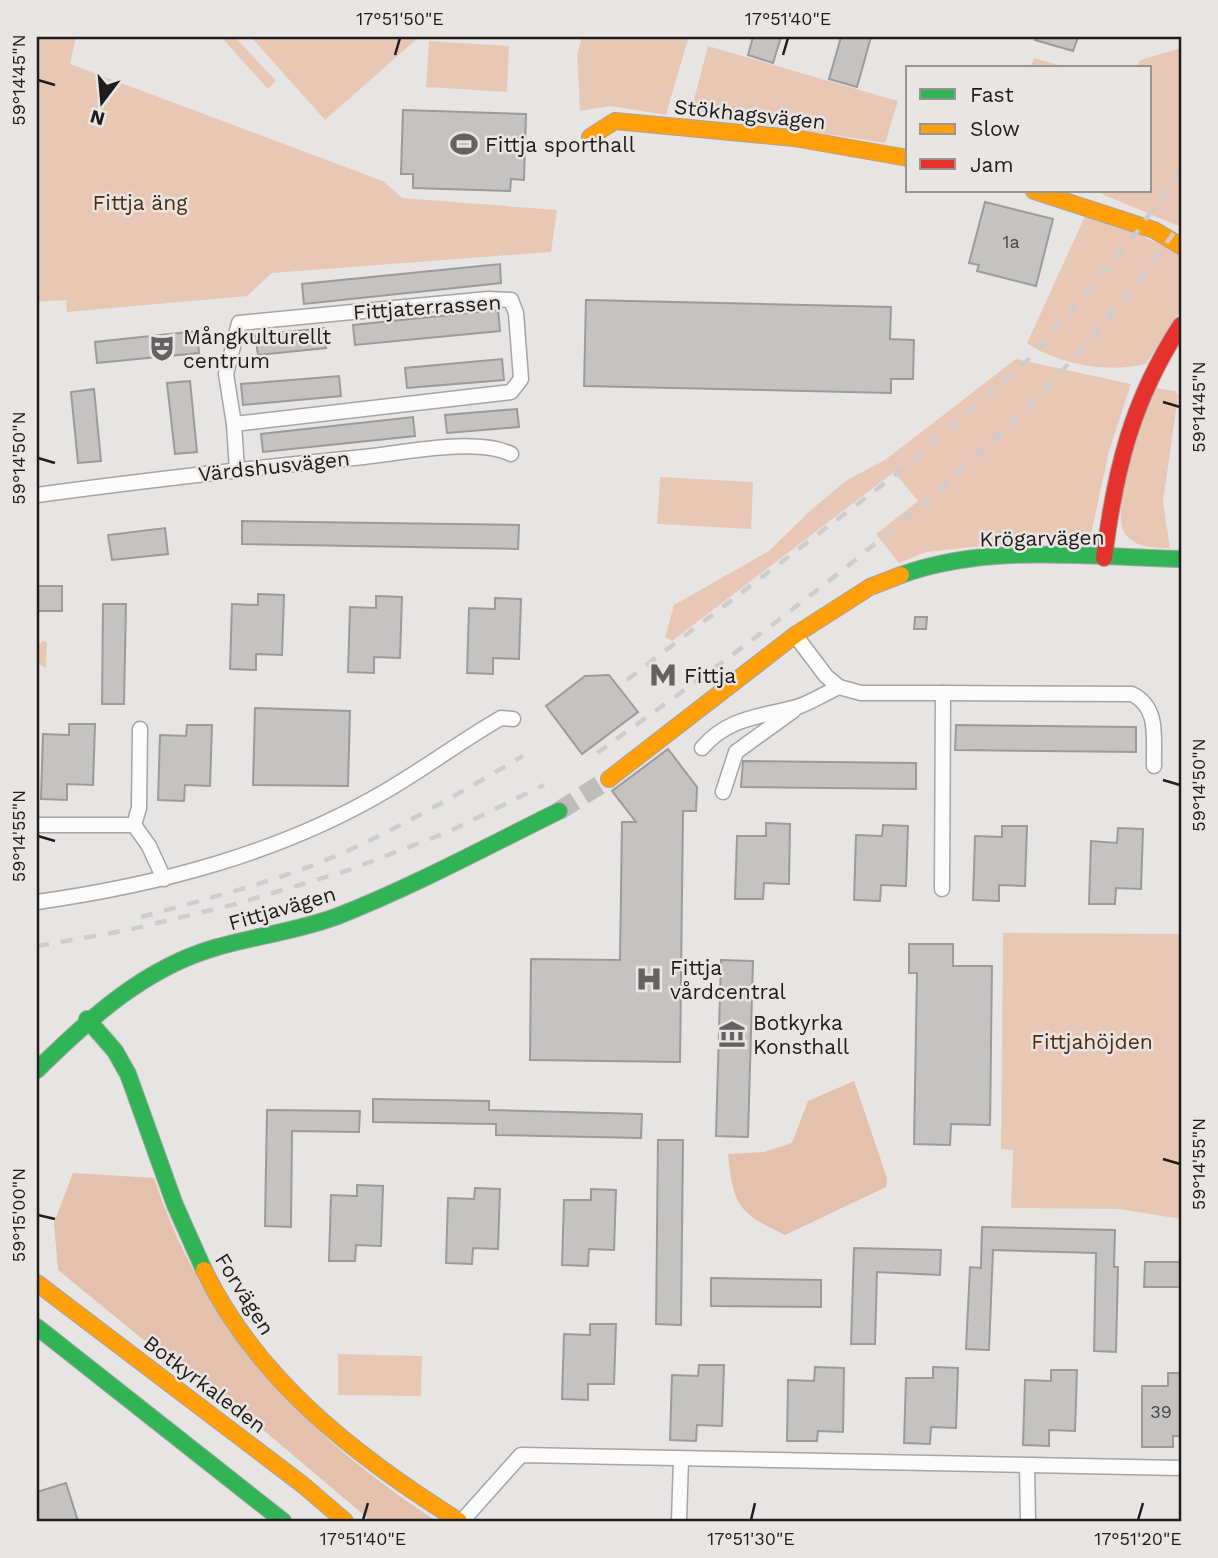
<svg xmlns="http://www.w3.org/2000/svg" width="1218" height="1558" viewBox="0 0 1218 1558" font-family="'Work Sans',sans-serif">
<rect width="100%" height="100%" fill="#e7e5e4"/>
<g fill="#e8c8b5">
<path d="M37 37H76L70 64 383 181 402 198 557 210 551 252 272 273 247 296 67 312 66 300 37 302Z"/>
<path d="M221 37H235L276 81 268 89Z"/>
<path d="M251 37H419L325 120Z"/>
<path d="M582 37 688 39 666 115 610 106 580 111 577 54Z"/>
<path d="M429 41 509 46 507 92 426 87Z"/>
<path d="M708 46 898 101 885 143 768 125 694 117 691 111Z"/>
<path d="M1181 48V227L1097 192 1150 191V68H1137L1140 60Z"/>
<path d="M1034 58 1069 68H1030Z"/>
<path d="M1086 214 1117 224 1181 254V309L1146 364C1107 373 1059 365 1027 343Z"/>
<path d="M1016 359 1131 384 1109 451 1091 534 926 552 899 563 876 534 918 501 894 472 672 641 665 637 674 605 769 551 812 509 847 480 885 460Z"/>
<path d="M1154 388 1176 391 1178 396 1163 502 1170 548C1154 548 1136 548 1125 534 1109 510 1143 414 1154 388Z"/>
<path d="M660 477 753 482 751 529 657 524Z"/>
<path d="M43 641 47 642 46 668 37 663V646Z"/>
<path d="M1003 933 1181 934V1219L1119 1209 1011 1208 1013 1150 1001 1149Z"/>
<path d="M338 1354 422 1356 421 1396 338 1395Z"/>
</g>
<g fill="#e3c1ac">
<path d="M854 1081 887 1178 886 1187 785 1235C738 1213 733 1205 728 1154L764 1152 792 1143 808 1101Z"/>
<path d="M73 1173 154 1178C205 1331 303 1433 436 1521H371L255 1423 140 1337 58 1270 54 1223Z"/>
</g>
<g fill="#c4c3c2" stroke="#9c9b9a" stroke-width="2">
<path d="M753 37H781L773 63 748 55Z"/>
<path d="M841 37H871L857 87 829 79Z"/>
<path d="M1036 37H1078L1073 51 1035 40Z"/>
<path d="M403 110 526 114 524 180 511 179 510 191 413 188V174H401Z"/>
<path d="M985 202 1053 219 1036 286 977 271 979 265 969 263Z"/>
<path d="M500 264 501 283 304 304 302 284Z"/>
<path d="M586 300 891 307 890 339 914 340 913 379H891V393L584 386Z"/>
<path d="M498 310 500 331 355 345 353 325Z"/>
<path d="M324 328 326 348 258 355 255 335Z"/>
<path d="M197 331 199 353 97 363 95 342Z"/>
<path d="M502 359 504 380 407 388 405 368Z"/>
<path d="M339 376 341 396 243 405 241 384Z"/>
<path d="M190 381 197 452 175 454 167 383Z"/>
<path d="M94 389 101 461 78 463 71 392Z"/>
<path d="M517 409 519 427 447 433 445 415Z"/>
<path d="M413 417 415 436 263 452 261 434Z"/>
<path d="M242 521 519 525 518 549 242 544Z"/>
<path d="M165 528 168 554 112 560 108 535Z"/>
<rect x="37" y="586" width="25" height="25"/>
<path d="M258 594 284 595 282 655 256 654V670L230 669 232 604 258 605Z"/>
<path d="M376 596 402 597 400 658 374 657V673L348 672 350 607 376 608Z"/>
<path d="M495 598 521 599 519 659 493 658V674L467 673 469 608 495 609Z"/>
<path d="M103 604H126L124 704H102Z"/>
<path d="M915 617H927L926 629H914Z"/>
<path d="M609 675 638 712 582 754 546 706 585 676Z"/>
<path d="M255 708 350 711 348 786 253 785Z"/>
<path d="M69 724H95L93 785 67 784V800L41 799 43 734 69 735Z"/>
<path d="M187 725H212L210 786 185 785 184 801 158 800 160 735 186 736Z"/>
<path d="M956 725 1136 727V752L955 750Z"/>
<path d="M668 749 697 787 696 811H683L680 1062 530 1060 531 959 620 960 622 822H636L612 791Z"/>
<path d="M743 761 916 763V789L741 787Z"/>
<path d="M766 823 790 824 789 884 764 883 763 899H735L737 836H766Z"/>
<path d="M883 825 908 826 906 886 881 885 880 901 854 900 856 835 882 836Z"/>
<path d="M1002 826H1027L1025 886 999 885V901L973 900 975 836 1002 837Z"/>
<path d="M1118 828 1143 829 1141 889 1116 888 1115 904H1089L1091 841 1117 843Z"/>
<path d="M909 944H953V966H992L990 1125 951 1124 950 1145 914 1144 917 973H909Z"/>
<path d="M721 960 753 961 748 1137 716 1136Z"/>
<path d="M373 1099 489 1101V1110L642 1114 641 1138 496 1135V1124L373 1122Z"/>
<path d="M267 1110 360 1111 359 1132 292 1131 291 1227 265 1226Z"/>
<path d="M658 1140H683L681 1325 656 1324Z"/>
<path d="M357 1185 383 1186 381 1246 356 1245 355 1261H329L331 1195 357 1196Z"/>
<path d="M475 1188 500 1189 498 1249 473 1248 472 1264 446 1263 448 1198 474 1199Z"/>
<path d="M591 1189 616 1190 614 1250 589 1249 588 1266 562 1265 564 1200H591Z"/>
<path d="M982 1227 1115 1230 1114 1267H1118L1116 1352 1094 1351 1096 1253 993 1250 989 1350 966 1349 970 1267 981 1268Z"/>
<path d="M854 1248 941 1250 940 1275 877 1272 875 1344H851Z"/>
<path d="M1145 1262H1181V1287H1144Z"/>
<path d="M711 1278 821 1280V1307L711 1306Z"/>
<path d="M590 1324H616L614 1384H588V1400L562 1399 564 1334 590 1335Z"/>
<path d="M699 1365H724L722 1426 697 1425 696 1441 670 1440 672 1375 698 1376Z"/>
<path d="M815 1367 844 1368 843 1432 818 1431 817 1441H787L788 1380 814 1381Z"/>
<path d="M933 1367 958 1368 956 1428 931 1427 930 1444 904 1443 906 1378H933Z"/>
<path d="M1051 1370H1077L1075 1431 1049 1430V1446L1023 1445 1025 1380 1051 1381Z"/>
<path d="M1168 1373H1181V1436H1173V1447H1142V1386H1168Z"/>
<path d="M66 1483 78 1521H37V1492Z"/>
</g>
<g fill="none" stroke-linecap="round" stroke-linejoin="round">
<path stroke="#bfbdbc" stroke-width="19" stroke-dasharray="19 10" stroke-linecap="butt" d="M559 811 609 779"/>
<defs>
<g id="street">
<path d="M234 424 226 374 239 323 488 299 511 300 516 313 521 379 511 392 234 424 237 470"/>
<path d="M37 495C146 480 255 468 364 457 403 453 476 437 511 454"/>
<path d="M839 687 861 693H943L942 889"/>
<path d="M943 693 1132 694C1160 708 1153 738 1154 766"/>
<path d="M702 748C729 716 763 717 800 706 813 701 826 693 839 687L826 676 795 635"/>
<path d="M723 792 736 752 794 710"/>
<path d="M37 825H134L149 846 164 879"/>
<path d="M134 825 139 808 140 729"/>
<path d="M37 902C157 885 278 854 384 792 424 769 461 741 501 718L513 719"/>
<path d="M1027 1466 1028 1521"/>
<path d="M462 1521 521 1455 1181 1468"/>
<path d="M679 1521 681 1459"/>
</g>
<g id="fast">
<path d="M901 575C989 543 1089 557 1181 559"/>
<path d="M87 1019 115 1051 128 1074 175 1205 204 1270"/>
<path d="M37 1070C89 1019 143 969 214 948 255 936 298 931 338 916 414 886 486 847 559 811"/>
<path d="M37 1327 283 1521"/>
</g>
<g id="slow">
<path d="M590 137 615 121 794 138 908 158"/>
<path d="M1034 191 1154 230 1181 246"/>
<path d="M609 779 795 635 870 587 901 575"/>
<path d="M204 1270C258 1381 357 1457 459 1521"/>
<path d="M37 1283 303 1485 345 1521"/>
</g>
<path id="jam" d="M1104 558C1115 470 1132 400 1181 325"/>
</defs>
<use href="#street" stroke="#a6a4a4" stroke-width="17"/>
<use href="#fast" stroke="#a6a4a4" stroke-width="18"/>
<use href="#slow" stroke="#a6a4a4" stroke-width="18"/>
<use href="#jam" stroke="#a6a4a4" stroke-width="18"/>
<use href="#street" stroke="#fbfbfb" stroke-width="14"/>
<use href="#fast" stroke="#30b455" stroke-width="16"/>
<use href="#slow" stroke="#ff9f0a" stroke-width="16"/>
<use href="#jam" stroke="#e5322d" stroke-width="16"/>
<g stroke="#cecdcc" stroke-width="4.5" stroke-dasharray="12 12" stroke-linecap="butt">
<path d="M627 680 898 473 1028 360 1134 236 1181 169"/>
<path d="M597 753C803 605 1039 435 1181 222"/>
<path d="M141 917C209 898 280 881 345 852 407 824 465 790 523 756"/>
<path d="M37 946 128 930 236 904 349 870 448 832 544 785"/>
</g>
</g>
<path fill="none" stroke="#1e1c1c" stroke-width="2.5" d="M395 55 400 38M783 55 788 38M38 80 55 85M1163 402 1180 407M38 458 55 463M1163 780 1180 785M38 836 55 841M1163 1159 1180 1164M38 1215 55 1219M363 1520 368 1503M751 1520 755 1503M1138 1520 1143 1503"/>
<defs>
<symbol id="stadium-bare" viewBox="-9 -9 18 18"><path d="M0-5a6.5 5 0 1 0 0 10a6.5 5 0 1 0 0-10ZM-3.5-1.8h7v3.6h-7Z" fill="#646262" stroke="#e8e5e3" stroke-width="2.5" paint-order="stroke"/></symbol>
<symbol id="theatre-bare" viewBox="-9 -9 18 18"><path d="M-5-5.5Q0-4 5-5.5V0Q5 5 0 6Q-5 5-5 0ZM-3.3-2.5H-1v1.5H-3.3ZM1-2.5H3.3v1.5H1ZM-2.8 1Q0 5.5 2.8 1Z" fill="#646262" stroke="#e8e5e3" stroke-width="2.5" paint-order="stroke"/></symbol>
<symbol id="metro-bare" viewBox="-9 -9 18 18"><path d="M-5.5 5V-5H-3L0 0L3-5H5.5V5H3V-.5L0 4L-3-.5V5Z" fill="#646262" stroke="#e8e5e3" stroke-width="2.5" paint-order="stroke"/></symbol>
<symbol id="hospital-bare" viewBox="-9 -9 18 18"><path d="M-5-5h3v3.5h4V-5h3V5h-3V1.5h-4V5h-3Z" fill="#646262" stroke="#e8e5e3" stroke-width="2.5" paint-order="stroke"/></symbol>
<symbol id="museum-bare" viewBox="-9 -9 18 18"><path d="M0-6L6-3V-2H-6V-3ZM-5-1h2V3h-2ZM-1-1h2V3h-2ZM3-1h2V3H3ZM-6 4H6V6H-6Z" fill="#646262" stroke="#e8e5e3" stroke-width="2.5" paint-order="stroke"/></symbol>
</defs>
<g fill-rule="evenodd">
<use href="#stadium-bare" x="445" y="125" width="38" height="38"/>
<use href="#theatre-bare" x="143" y="329" width="38" height="38"/>
<use href="#metro-bare" x="644" y="656" width="38" height="38"/>
<use href="#hospital-bare" x="630" y="960" width="38" height="38"/>
<use href="#museum-bare" x="713" y="1015" width="38" height="38"/>
</g>
<g text-anchor="middle" dominant-baseline="central" stroke-width="5" stroke-linejoin="round" paint-order="stroke">
<g font-size="18" fill="#484646">
<text x="1011" y="241">1a</text>
<text x="1161" y="1411">39</text>
</g>
<g font-size="21" fill="#1e1c1c" stroke="#e8e5e3">
<text transform="translate(750 114) rotate(6)">Stökhagsvägen</text>
<text transform="translate(427 307) rotate(-4)">Fittjaterrassen</text>
<text transform="translate(274 466) rotate(-6)">Värdshusvägen</text>
<text transform="translate(1042 538) rotate(-1)">Krögarvägen</text>
<text transform="translate(282 908) rotate(-16)">Fittjavägen</text>
<text transform="translate(245 1294) rotate(58)">Forvägen</text>
<text transform="translate(205 1384) rotate(37)">Botkyrkaleden</text>
</g>
<g font-size="21" fill="#1e1c1c" stroke="#e8e5e3" text-anchor="start">
<text x="485" y="144">Fittja sporthall</text>
<text x="183" y="336">Mångkulturellt<tspan x="183" dy="24">centrum</tspan></text>
<text x="684" y="675">Fittja</text>
<text x="670" y="967">Fittja<tspan x="670" dy="24">vårdcentral</tspan></text>
<text x="753" y="1022">Botkyrka<tspan x="753" dy="24">Konsthall</tspan></text>
</g>
<g font-size="21" fill="#522b0e" stroke="#e8e5e3">
<text x="140" y="202">Fittja äng</text>
<text x="1092" y="1041">Fittjahöjden</text>
</g>
</g>
<rect width="1218" height="1558" fill="none" stroke="#e8e5e3" stroke-width="77"/>
<rect x="906" y="66" width="245" height="126" fill="#e8e5e3" stroke="#979593" stroke-width="2"/>
<rect x="920" y="89" width="35" height="10" fill="#30b455" stroke="#979593" stroke-width="2"/>
<text x="970" y="102" font-size="21" fill="#1e1c1c">Fast</text>
<rect x="920" y="124" width="35" height="10" fill="#ff9f0a" stroke="#979593" stroke-width="2"/>
<text x="970" y="136" font-size="21" fill="#1e1c1c">Slow</text>
<rect x="920" y="159" width="35" height="10" fill="#e5322d" stroke="#979593" stroke-width="2"/>
<text x="970" y="172" font-size="21" fill="#1e1c1c">Jam</text>
<g transform="translate(102 102) rotate(196)" stroke="#e8e5e3" stroke-width="5" paint-order="stroke">
<path d="M0-5L12 26L0 18L-12 26Z" fill="#1e1c1c"/>
<text y="-10" font-size="19" font-weight="bold" text-anchor="middle" fill="#1e1c1c">N</text>
</g>
<rect x="38" y="38" width="1142" height="1482" fill="none" stroke="#1e1c1c" stroke-width="2.5"/>
<g font-size="18" text-anchor="middle" fill="#1e1c1c">
<text x="400" y="25">17°51'50"E</text>
<text x="788" y="25">17°51'40"E</text>
<text transform="translate(19 80) rotate(-90)" y="6">59°14'45"N</text>
<text transform="translate(1199 407) rotate(-90)" y="6">59°14'45"N</text>
<text transform="translate(19 458) rotate(-90)" y="6">59°14'50"N</text>
<text transform="translate(1199 785) rotate(-90)" y="6">59°14'50"N</text>
<text transform="translate(19 836) rotate(-90)" y="6">59°14'55"N</text>
<text transform="translate(1199 1164) rotate(-90)" y="6">59°14'55"N</text>
<text transform="translate(19 1215) rotate(-90)" y="6">59°15'00"N</text>
<text x="363" y="1545">17°51'40"E</text>
<text x="751" y="1545">17°51'30"E</text>
<text x="1138" y="1545">17°51'20"E</text>
</g>
</svg>
